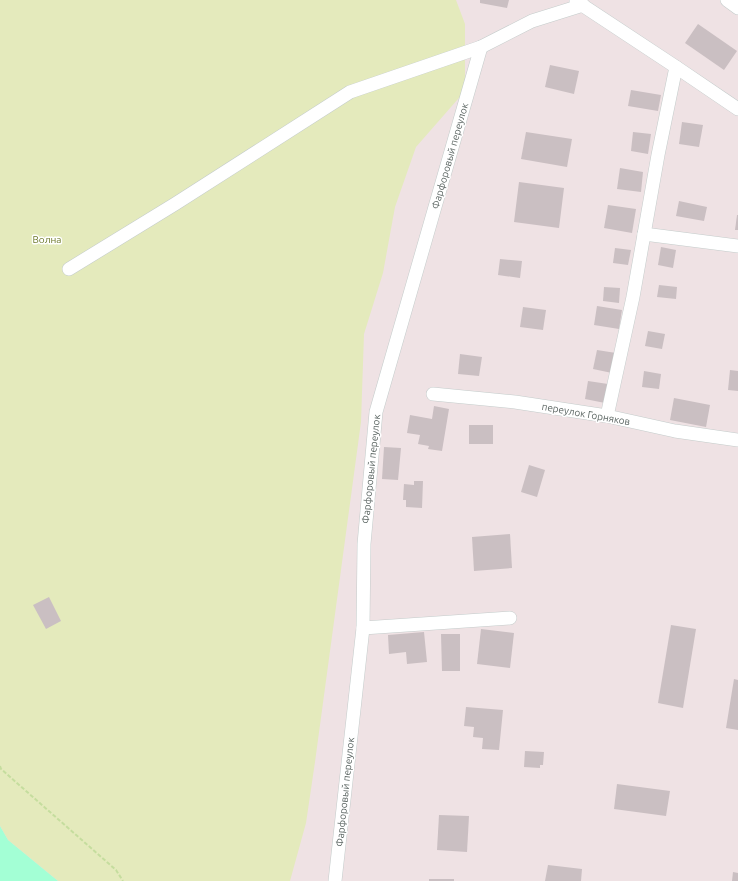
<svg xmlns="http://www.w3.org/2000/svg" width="738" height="881" viewBox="0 0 738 881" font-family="Ubuntu,sans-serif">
<rect width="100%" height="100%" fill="#efe2e4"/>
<path fill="#e4eabc" d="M0 0H456L465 24V91L416 147 395 207 383 273 364 334 361 422 315 762 306 823 290 881H58L8 840 0 826Z"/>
<path fill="#a3ffd5" d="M0 826 8 840 58 881H0Z"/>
<g fill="#cabfc2">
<path d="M480 0H509L507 8 480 3Z"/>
<path d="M698 24 737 51 724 70 685 43Z"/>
<path d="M550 65 579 71 574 94 545 87Z"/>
<path d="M631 90 661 95 658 111 628 106Z"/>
<path d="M682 122 703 125 699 147 679 144Z"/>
<path d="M526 132 572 139 567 167 521 159Z"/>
<path d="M633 132 651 134 648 154 631 151Z"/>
<path d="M620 168 643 172 641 192 617 189Z"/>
<path d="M519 182 564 188 559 228 514 222Z"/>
<path d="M679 201 707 207 704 221 676 216Z"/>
<path d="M608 205 636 209 632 233 604 228Z"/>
<path d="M737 215H738V230H735Z"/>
<path d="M661 247 676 250 673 268 658 265Z"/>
<path d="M615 248 631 250 628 265 613 263Z"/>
<path d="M500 259 522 261 520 278 498 275Z"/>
<path d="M659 285 677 287 676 299 657 297Z"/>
<path d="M604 287 620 288 619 303 603 301Z"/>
<path d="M597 306 622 310 619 329 594 325Z"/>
<path d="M523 307 546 310 543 330 520 327Z"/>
<path d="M648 331 665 334 662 349 645 346Z"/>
<path d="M597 350 616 353 612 373 593 369Z"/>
<path d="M460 354 482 357 479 376 458 374Z"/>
<path d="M730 370 738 371V391L728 390Z"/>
<path d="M644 371 661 374 659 389 642 387Z"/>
<path d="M588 381 608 384 605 403 585 399Z"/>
<path d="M674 398 710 405 706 427 670 420Z"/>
<path d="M434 406 449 409 442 451 428 449 429 446 418 444 420 435 407 433 410 415 432 419Z"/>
<rect x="469" y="425" width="24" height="19"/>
<path d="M384 447 401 448 398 480 382 479Z"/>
<path d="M529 465 545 470 537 497 521 492Z"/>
<path d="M414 481H423L422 508 406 507V500H403L404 484 414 485Z"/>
<path d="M510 534 512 568 474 571 472 537Z"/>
<path d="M49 597 61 621 46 629 33 605Z"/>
<path d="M671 625 696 629 683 708 658 703Z"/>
<path d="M481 629 514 633 510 668 477 664Z"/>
<path d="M424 632 427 662 407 664 406 652 389 654 388 635Z"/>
<path d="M441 634H460V671H442Z"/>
<path d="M734 679 738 680V730L726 728Z"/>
<path d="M466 707 503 710 499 750 482 749 483 738 473 737 474 727 464 726Z"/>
<path d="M525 751 544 752 543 765H540V768L524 767Z"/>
<path d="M617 784 670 791 666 816 614 809Z"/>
<path d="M439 815 469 816 467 852 437 850Z"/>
<path d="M548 865 582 869 581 881H545Z"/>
<path d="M733 872 738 873V881H732Z"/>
<rect x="429" y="879" width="25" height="2"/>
</g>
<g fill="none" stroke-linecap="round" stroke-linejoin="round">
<defs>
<g id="minor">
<path d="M727 0 738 8"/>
<path d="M576 1 676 67 738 109"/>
<path d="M644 234 738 246"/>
<path d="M69 269 175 204 350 92 481 47 532 21 583 5"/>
<path d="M433 394 515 402 607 416 675 431 738 440"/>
<path d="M607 416 633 297 658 155 676 67"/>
<path d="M363 628 510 618"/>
<path d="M335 881 363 628 364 544 376 412 481 47"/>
</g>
</defs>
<use href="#minor" stroke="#c4cccb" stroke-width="14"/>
<path stroke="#c5dd9e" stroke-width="2" stroke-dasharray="4 2" stroke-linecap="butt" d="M0 766 1 769 116 870 123 881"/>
<use href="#minor" stroke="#fff" stroke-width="13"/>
</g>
<g text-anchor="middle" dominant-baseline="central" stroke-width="3" stroke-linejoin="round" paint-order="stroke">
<g font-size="10" fill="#5b6562" stroke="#fff">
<text transform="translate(450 156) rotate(-74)">Фарфоровый переулок</text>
<text transform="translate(586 414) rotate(10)">переулок Горняков</text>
<text transform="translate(371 469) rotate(-84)">Фарфоровый переулок</text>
<text transform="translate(345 792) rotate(-84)">Фарфоровый переулок</text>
</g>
<g font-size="10" fill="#6b7728" stroke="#fff">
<text x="47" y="239">Волна</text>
</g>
</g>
</svg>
